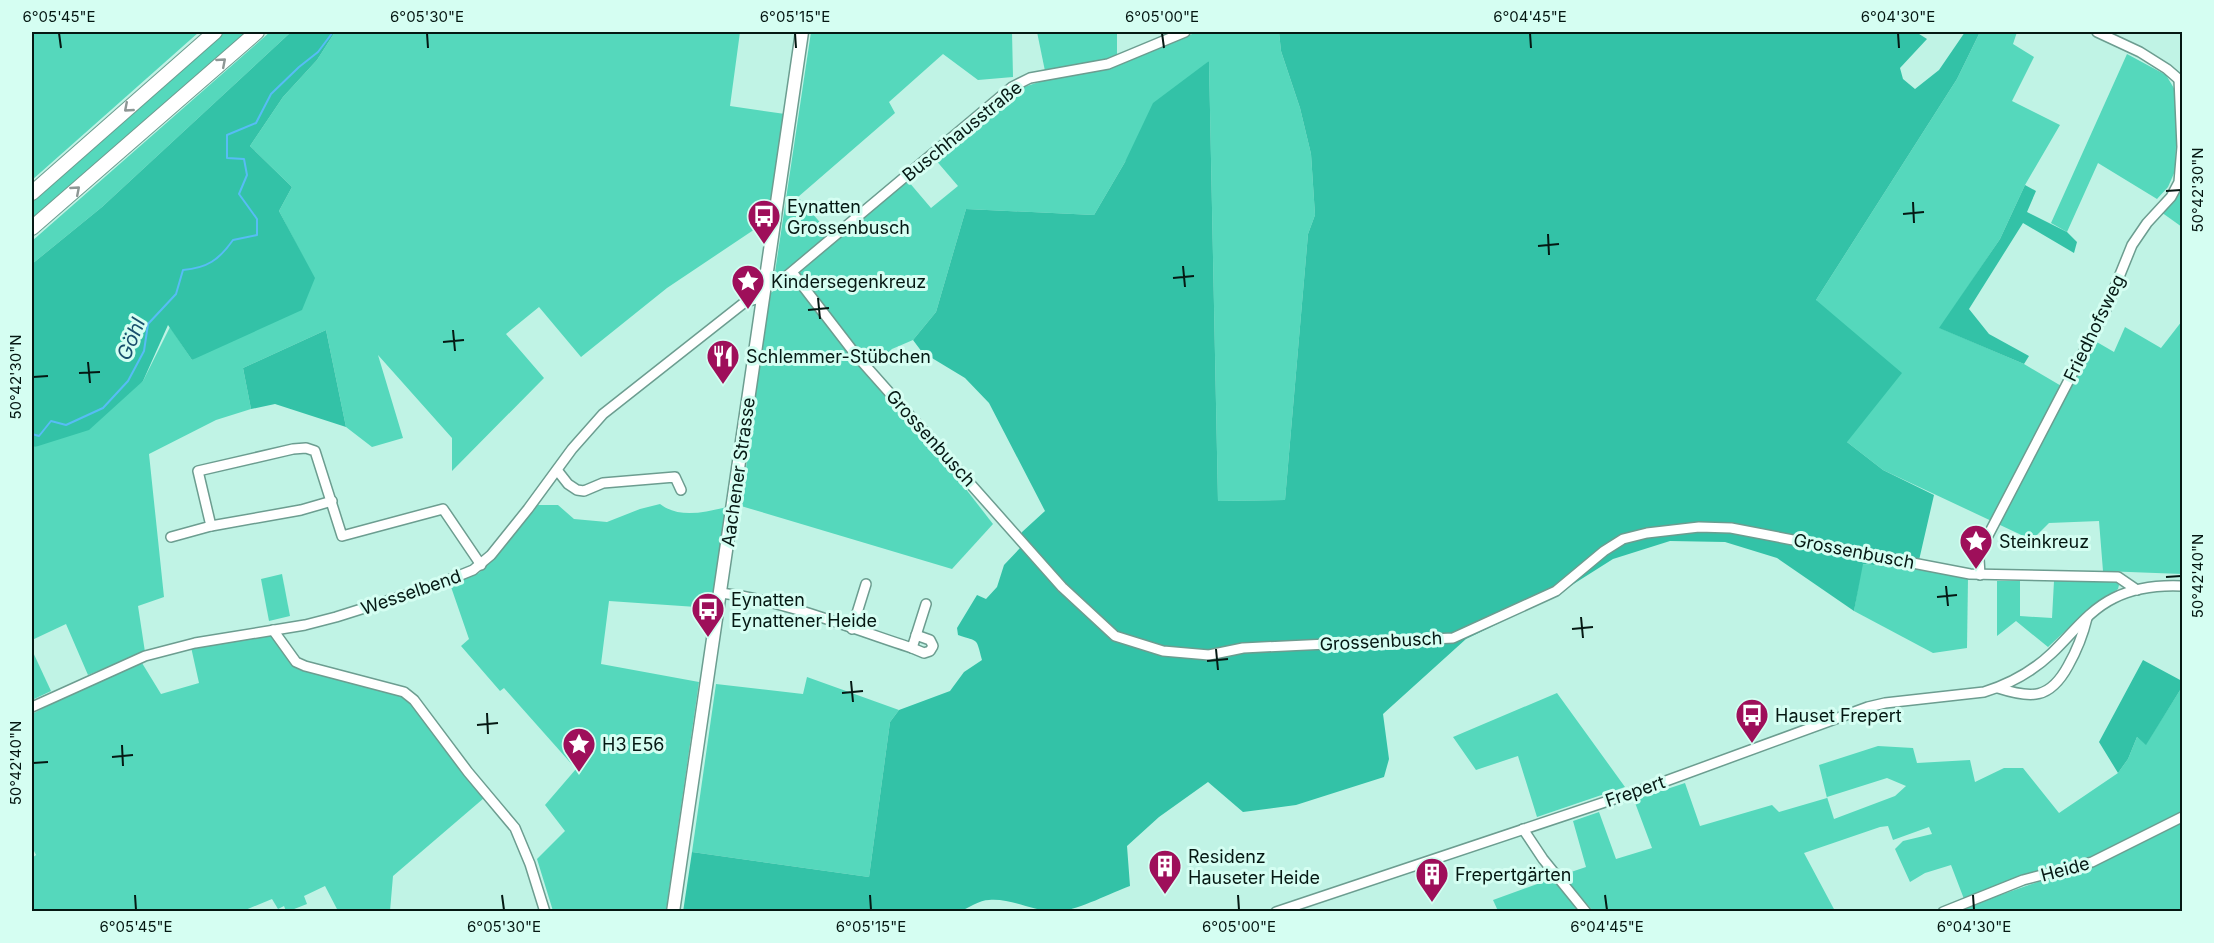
<svg xmlns="http://www.w3.org/2000/svg" width="2214" height="943" viewBox="0 0 2214 943" font-family="Inter,sans-serif">
<rect width="100%" height="100%" fill="#c0f3e5"/>
<g fill="#55d8bc" fill-rule="evenodd">
<path d="M32 32H199L32 180Z"/>
<path d="M223 32H246L239 40 32 222V198Z"/>
<path d="M270 32H291L102 207 32 264V241Z"/>
<path d="M335 32H740L730 106 785 114 767 221 667 288 581 357 539 307 506 334 544 378 452 471V438L378 355 403 438 372 447 346 427 326 330 243 368 251 409 216 420 149 454 164 597 138 606 145 652 88 675 66 624 32 640V446L35 447 143 381 170 327 192 360 314 278 279 211 292 187 250 146 283 97 317 60Z"/>
<path d="M811 32H1012L1013 77 978 80 943 54 889 102 895 113 798 197 831 235 774 279Z"/>
<path d="M1037 32H1117V56L1103 61 1045 71Z"/>
<path d="M1197 32H1279L1281 51 1300 108 1311 154 1315 215 1308 234 1285 500 1218 501 1209 61 1125 162 1094 215 966 209 936 312 913 340 892 349 873 366 798 279 800 272 908 181 931 208 958 186 934 158 1021 88 1045 80 1108 68Z"/>
<path d="M1980 32H2017L2013 44 2034 57 2012 101 2060 125 2025 185 2000 239 1940 328 2024 364 2063 387 2090 338 2114 352 2125 327 2161 348 2182 321V574L2103 571 2099 521 2049 523 2032 540 1883 470 1847 442 1816 300 1957 79Z"/>
<path d="M2127 54 2166 75 2178 95 2175 171 2168 187 2157 199 2098 163 2067 232 2051 223Z"/>
<path d="M2182 184V227L2161 212Z"/>
<path d="M791 280 871 367 993 524 952 569 741 506 769 294Z"/>
<path d="M660 504C679 519 706 512 727 507L711 608 609 601 601 664 699 682 666 911H553L537 859 565 831 545 805 576 769 504 688 500 691 461 646 469 639 450 584 479 573 538 505H558L574 519 607 522 640 509Z"/>
<path d="M1862 564 1917 569 1968 578 1967 648 1933 653 1854 611Z"/>
<path d="M282 574 290 616 269 621 261 579Z"/>
<path d="M1997 581H2020V616L2052 618 2054 581H2115L2119 585 2118 589 2088 610 2048 647 2016 621 1997 636Z"/>
<path d="M281 633 300 661 404 695 484 798 393 876 390 911H338L325 886 304 896 307 904 289 911H286L284 906 278 909 272 899 243 911H32V858L36 855 32 847V714L92 683 142 663 161 694 199 683 191 647Z"/>
<path d="M32 650 51 691 32 700Z"/>
<path d="M807 677 899 710 890 722 869 877 692 852 716 684 803 694Z"/>
<path d="M2182 687V911H1954L2052 877 2085 869 2071 863 1992 888 1964 899 1951 865 1925 873 1910 882 1895 849 1903 841 1932 834 1929 827 1893 840 1888 826 1880 827 1804 853 1835 911H1593L1562 875 1586 867 1573 821 1599 812 1616 859 1652 848 1634 800 1685 783 1700 826 1772 805 1779 812 1827 798 1819 765 1878 746 1913 748 1917 763 1970 760 1975 782 2004 768H2023L2059 813 2118 773 2128 759 2137 737 2146 744ZM1887 778 1906 786 1895 796 1834 819 1827 797Z"/>
<path d="M1557 693 1625 787 1537 817 1518 756 1476 770 1453 737Z"/>
<path d="M1554 878 1582 911H1498L1493 900Z"/>
</g>
<g fill="#33c2a7">
<path d="M291 32H335L317 60 283 97 250 146 292 187 279 211 315 278 302 310 192 360 168 325 143 381 89 430 35 447 32 446V264L102 207Z"/>
<path d="M1279 32H1916L1927 39 1900 68 1903 79 1915 89 1939 70 1965 32 1979 34 1957 79 1816 300 1902 373 1847 442 1883 470 1934 495 1917 569 1863 564 1854 611 1777 558 1725 542 1670 541 1613 559 1553 597 1466 639 1383 714 1389 759 1384 777 1296 805 1243 812 1208 782 1159 817 1127 846 1130 886C1113 892 1078 910 1061 911 1036 914 1015 898 989 900 980 900 968 908 959 912H683L692 852 869 877 890 722 899 710 950 691 964 672 982 660C976 637 979 642 958 635L957 628 977 595 986 599 997 587 1004 565 1020 548 1022 532 1045 511 989 403 965 378 922 352 913 340 936 312 966 209 1094 215 1125 162 1153 103 1209 61 1218 501 1285 500 1308 234 1315 215 1311 154 1300 108 1281 51Z"/>
<path d="M2025 185 2036 191 2027 212 2067 232 2077 242 2074 253 2023 223 1969 309 1989 334 2029 356 2024 364 1939 328 2000 239Z"/>
<path d="M326 330 346 427 275 404 251 409 243 368Z"/>
<path d="M2143 660 2182 681V687L2146 745 2137 737 2128 759 2118 773 2099 742Z"/>
</g>
<g fill="none" stroke-linecap="round" stroke-linejoin="round">
<path stroke="#57bcf5" stroke-width="2" d="M32 434 39 436 51 421 66 425 103 408 128 381 144 351 148 324 176 294 183 270C207 268 219 260 233 240L257 235V219L239 194 247 175 244 159 227 158V135L256 123 271 94 299 67 318 52 333 32"/>
<defs>
<g id="minor">
<path d="M2097 32 2140 52 2167 69 2182 82"/>
<path d="M792 272 856 355 1062 587 1115 636 1163 651 1209 655 1243 648 1453 638 1556 591 1604 551 1623 539 1647 533 1699 527 1731 528 1970 574 2118 577 2137 590"/>
<path d="M766 283 782 280 1012 87 1030 78 1108 64 1185 32"/>
<path d="M557 470 568 484 577 490 584 491 603 483 675 477 681 490"/>
<path d="M211 526 301 510 332 501"/>
<path d="M171 537 211 526 198 471 293 449 306 448 315 451 342 536 443 509 481 565"/>
<path d="M1980 575 1979 559 1981 549 2106 309 2132 245 2147 223 2171 197 2179 182 2182 147 2179 79"/>
<path d="M721 593C787 601 849 628 912 648L926 604"/>
<path d="M852 629 866 584"/>
<path d="M273 630 296 662 305 666 404 692 414 700 468 772 515 828 530 864 545 912"/>
<path d="M912 648 924 653 930 651 933 646 930 640 916 635"/>
<path d="M1998 688C2032 699 2050 699 2068 666 2077 650 2083 635 2087 618"/>
<path d="M32 707 145 656 195 643 305 625 336 617 431 587 473 570 491 555 528 509 572 449 603 414 745 302 764 297"/>
<path d="M1523 829 1543 859 1586 912"/>
<path d="M1276 912 1644 789 1868 707 1885 703 1984 692C2010 684 2032 672 2052 653 2072 634 2089 610 2114 598 2136 587 2159 585 2182 586"/>
<path d="M1943 912 2023 880 2092 862 2182 817"/>
</g>
<path id="major" d="M673 912 802 32"/>
<g id="highway">
<path d="M32 193 215 32"/>
<path d="M32 228 257 32"/>
</g>
</defs>
<use href="#minor" stroke="#6c9d90" stroke-width="12"/>
<use href="#major" stroke="#6c9d90" stroke-width="15"/>
<use href="#highway" stroke="#6c9d90" stroke-width="16"/>
<use href="#minor" stroke="#fff" stroke-width="9"/>
<use href="#major" stroke="#fff" stroke-width="12"/>
<use href="#highway" stroke="#fff" stroke-width="14"/>
</g>
<defs><path id="oneway-chevron" d="M-2-3.5L2.5 0L-2 3.5" fill="none" stroke-width="1.6" stroke-linecap="round" stroke-linejoin="round" transform="scale(1.5)"/></defs>
<g stroke="#8e9795">
<use href="#oneway-chevron" transform="translate(222 62) rotate(-41)"/>
<use href="#oneway-chevron" transform="translate(128 108) rotate(139)"/>
<use href="#oneway-chevron" transform="translate(76 190) rotate(-41)"/>
</g>
<path fill="none" stroke="#051813" stroke-width="2" d="M59 33 61 48M427 33 428 48M795 33 796 48M1162 33 1164 48M1530 33 1531 48M1898 33 1899 48M2166 191 2181 190M1913 202 1914 223M1903 214 1924 212M1548 234 1549 255M1538 246 1559 244M1183 266 1185 287M1173 278 1194 276M818 298 820 319M808 310 829 308M453 330 455 351M443 342 464 340M88 362 90 383M79 373 100 372M33 377 48 376M2166 577 2181 576M1946 586 1948 606M1937 597 1957 595M1581 617 1583 638M1572 629 1593 627M1216 649 1218 670M1207 661 1228 659M851 681 853 702M842 693 863 691M487 713 488 734M477 725 498 723M122 745 123 766M112 757 133 755M33 763 48 762M135 895 136 910M502 895 504 910M870 895 871 910M1238 895 1239 910M1605 895 1607 910M1973 895 1974 910"/>
<defs>
<symbol id="bus-pin" viewBox="-11 -11 22 30"><path d="M0 17L-7.5 6A9.5 9.5 0 1 1 7.5 6Z" fill="#9e0f5a" stroke="#d5fef2"/><path d="M-5-6H5V4H4V6H2V4H-2V6H-4V4H-5ZM-3.5-4V0h7V-4ZM-3.5 1.2v1.5H-2V1.2ZM2 1.2v1.5H3.5V1.2Z" fill="#fff"/></symbol>
<symbol id="sight-pin" viewBox="-11 -11 22 30"><path d="M0 17L-7.5 6A9.5 9.5 0 1 1 7.5 6Z" fill="#9e0f5a" stroke="#d5fef2"/><path d="M0-6L1.8-2.2L6-1.7L2.9 1.2L3.7 5.4L0 3.3L-3.7 5.4L-2.9 1.2L-6-1.7L-1.8-2.2Z" fill="#fff"/></symbol>
<symbol id="restaurant-pin" viewBox="-11 -11 22 30"><path d="M0 17L-7.5 6A9.5 9.5 0 1 1 7.5 6Z" fill="#9e0f5a" stroke="#d5fef2"/><path d="M-5-6h1v4h1v-4h1v4h1v-4h1v5L-1.5 .5V6h-2V.5L-5-1ZM5-6V6H3V1.5H1.5Q1.5-4 5-6Z" fill="#fff"/></symbol>
<symbol id="building-pin" viewBox="-11 -11 22 30"><path d="M0 17L-7.5 6A9.5 9.5 0 1 1 7.5 6Z" fill="#9e0f5a" stroke="#d5fef2"/><path d="M-4-6H4V6H1V3H-1V6H-4ZM-2.5-4.3h1.7v1.8h-1.7ZM.8-4.3h1.7v1.8H.8ZM-2.5-1h1.7V.8h-1.7ZM.8-1h1.7V.8H.8Z" fill="#fff"/></symbol>
</defs>
<g fill-rule="evenodd">
<use href="#bus-pin" x="745" y="197" width="38" height="52"/>
<use href="#sight-pin" x="729" y="262" width="38" height="52"/>
<use href="#restaurant-pin" x="704" y="337" width="38" height="52"/>
<use href="#sight-pin" x="1957" y="522" width="38" height="52"/>
<use href="#bus-pin" x="689" y="590" width="38" height="52"/>
<use href="#bus-pin" x="1733" y="696" width="38" height="52"/>
<use href="#sight-pin" x="560" y="725" width="38" height="52"/>
<use href="#building-pin" x="1146" y="847" width="38" height="52"/>
<use href="#building-pin" x="1413" y="855" width="38" height="52"/>
</g>
<g text-anchor="middle" dominant-baseline="central" stroke-width="6" stroke-linejoin="round" paint-order="stroke">
<g font-size="18" fill="#051813" stroke="#d5fef2">
<text transform="translate(962 131) rotate(-39)">Buschhausstraße</text>
<text transform="translate(2094 328) rotate(-64)">Friedhofsweg</text>
<text transform="translate(931 438) rotate(48)">Grossenbusch</text>
<text transform="translate(738 472) rotate(-82)">Aachener Strasse</text>
<text transform="translate(1854 551) rotate(11)">Grossenbusch</text>
<text transform="translate(411 592) rotate(-19)">Wesselbend</text>
<text transform="translate(1381 641) rotate(-3)">Grossenbusch</text>
<text transform="translate(1635 791) rotate(-19)">Frepert</text>
<text transform="translate(2065 869) rotate(-15)">Heide</text>
</g>
<g font-size="18" fill="#051813" stroke="#d5fef2" text-anchor="start">
<text x="787" y="206">Eynatten<tspan x="787" dy="21">Grossenbusch</tspan></text>
<text x="771" y="281">Kindersegenkreuz</text>
<text x="746" y="356">Schlemmer-Stübchen</text>
<text x="1999" y="541">Steinkreuz</text>
<text x="731" y="599">Eynatten<tspan x="731" dy="21">Eynattener Heide</tspan></text>
<text x="1775" y="715">Hauset Frepert</text>
<text x="602" y="744">H3 E56</text>
<text x="1188" y="856">Residenz<tspan x="1188" dy="21">Hauseter Heide</tspan></text>
<text x="1455" y="874">Frepertgärten</text>
</g>
<g font-size="20" font-style="italic" fill="#194f6d" stroke="#d5fef2">
<text transform="translate(131 339) rotate(-68)">Göhl</text>
</g>
</g>
<rect width="2214" height="943" fill="none" stroke="#d5fef2" stroke-width="66"/>
<rect x="33" y="33" width="2148" height="877" fill="none" stroke="#051813" stroke-width="2"/>
<g font-size="15" text-anchor="middle" fill="#051813">
<text x="59" y="22">6°05'45"E</text>
<text x="427" y="22">6°05'30"E</text>
<text x="795" y="22">6°05'15"E</text>
<text x="1162" y="22">6°05'00"E</text>
<text x="1530" y="22">6°04'45"E</text>
<text x="1898" y="22">6°04'30"E</text>
<text transform="translate(2198 190) rotate(-90)" y="5">50°42'30"N</text>
<text transform="translate(16 377) rotate(-90)" y="5">50°42'30"N</text>
<text transform="translate(2198 576) rotate(-90)" y="5">50°42'40"N</text>
<text transform="translate(16 763) rotate(-90)" y="5">50°42'40"N</text>
<text x="136" y="932">6°05'45"E</text>
<text x="504" y="932">6°05'30"E</text>
<text x="871" y="932">6°05'15"E</text>
<text x="1239" y="932">6°05'00"E</text>
<text x="1607" y="932">6°04'45"E</text>
<text x="1974" y="932">6°04'30"E</text>
</g>
</svg>
